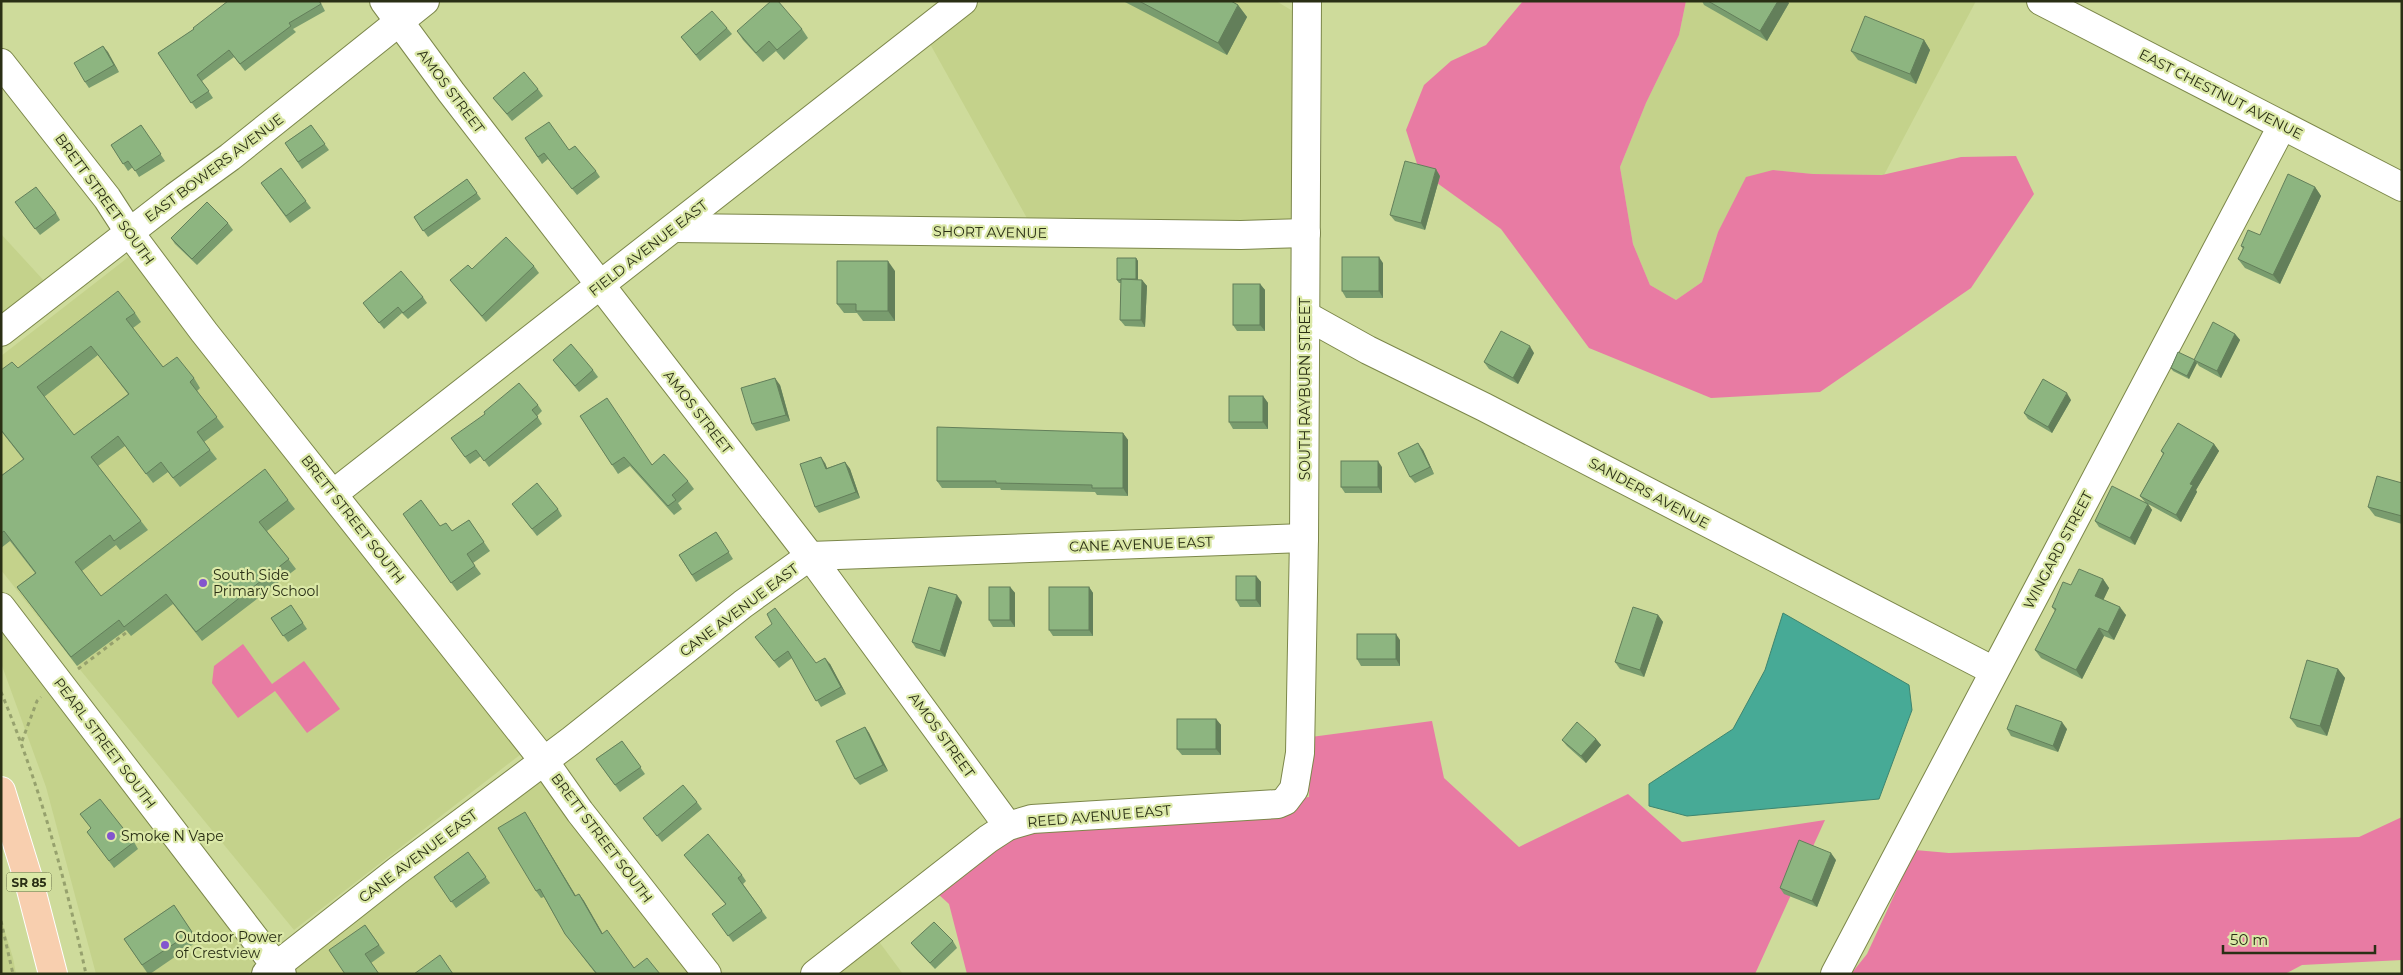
<svg xmlns="http://www.w3.org/2000/svg" width="2403" height="975" viewBox="0 0 2403 975" font-family="Montserrat,sans-serif">
<rect width="100%" height="100%" fill="#cedb9b"/>
<g fill="#c4d28b">
<path d="M982 1H1276L1296 13 1295 222 1028 220 929 42Z"/>
<path d="M1686 1H1976L1884 175 1813 174 1773 170 1718 232 1702 282 1676 300 1650 285 1633 244 1620 167 1646 103 1679 35Z"/>
<path d="M1 234 46 283 1 317Z"/>
<path d="M135 252 525 751 294 930 77 666 1 570V356Z"/>
<path d="M1 625 261 964 247 974H96L46 787 1 663Z"/>
<path d="M542 776 693 974H296L292 969Z"/>
<path d="M1 919 13 958 16 974H1Z"/>
<path d="M877 939 903 974H833Z"/>
</g>
<g fill="#e87ba3">
<path d="M1523 1H1686L1679 35 1646 103 1620 167 1633 244 1650 285 1676 300 1702 282 1718 232 1746 177 1773 170 1813 174 1882 175 1961 157 2016 156 2034 194 1971 288 1820 392 1711 398 1589 348 1501 229 1419 170 1406 130 1424 85 1451 61 1486 45Z"/>
<path d="M243 644 272 684 304 661 340 709 307 733 275 691 238 718 212 683 214 666Z"/>
<path d="M1432 721 1444 778 1519 847 1628 794 1682 842 1825 820 1755 974H967L949 904 937 893 1013 837 1034 831 1309 797 1311 737Z"/>
<path d="M2402 817V960L2302 965 2285 974H1851L1867 954 1915 850 1949 853 2359 837Z"/>
</g>
<path fill="#47aa96" stroke="#3e856f" d="M1783 613 1909 685 1912 710 1879 799 1687 816 1649 806V784L1733 729 1765 670Z"/>
<g fill="none" stroke-linecap="round" stroke-linejoin="round">
<defs>
<g id="minor">
<path d="M384 1 451 92 810 556 1008 826"/>
<path d="M2041 1 2402 187"/>
<path d="M1 63 107 198 129 232 204 332 544 761 580 812 707 974"/>
<path d="M675 228 1241 235 1306 233"/>
<path d="M1305 315 1368 350 1484 407 1994 671"/>
<path d="M1 332 175 197 230 157 425 1"/>
<path d="M333 494 963 1"/>
<path d="M1 607 282 974"/>
<path d="M266 974 397 871 572 740 743 604 810 556 1304 538"/>
<path d="M815 974 988 839 1008 826 1032 819 1278 804 1285 801 1294 789 1300 753 1304 538 1307 1"/>
<path d="M1835 974 2282 126"/>
</g>
<path id="major" d="M1 791 28 878 53 974"/>
</defs>
<use href="#minor" stroke="#7c874a" stroke-width="30"/>
<use href="#major" stroke="#fff" stroke-width="30"/>
<g stroke="#96a16d" stroke-width="3" stroke-dasharray="4 4" stroke-linecap="butt">
<path d="M78 669 127 632"/>
<path d="M1 692C39 783 65 878 86 974"/>
<path d="M22 741 37 701 41 697"/>
<path d="M1 921 13 974"/>
</g>
<use href="#minor" stroke="#fff" stroke-width="28"/>
<use href="#major" stroke="#f8cfaf" stroke-width="28"/>
</g>
<g fill="#799c6e" fill-rule="evenodd">
<path d="M228 1H320L325 11 293 29 296 32 245 71 234 57 202 81 213 98 196 109 158 53 194 29Z"/>
<path d="M1123 1H1231L1238 5 1247 17 1227 55Z"/>
<path d="M1702 1H1787L1789 3 1767 41 1704 5Z"/>
<path d="M727 28 732 34 700 61 681 37Z"/>
<path d="M802 29 808 38 784 60 776 51 763 62 743 40 737 31Z"/>
<path d="M1924 40 1930 50 1916 84 1858 60 1851 51Z"/>
<path d="M103 46 119 72 89 88 85 82Z"/>
<path d="M538 89 543 96 512 121 493 98Z"/>
<path d="M141 125 165 161 139 177 133 167 128 171 111 145Z"/>
<path d="M311 125 329 150 302 169 285 143Z"/>
<path d="M525 138 596 171 600 177 577 195 548 159 542 164Z"/>
<path d="M281 168 311 208 290 223 261 183Z"/>
<path d="M1440 176 1425 230 1395 221 1390 215Z"/>
<path d="M467 179 481 199 428 237 414 217Z"/>
<path d="M2315 187 2321 196 2280 284 2245 268 2238 259 2243 249 2241 246 2260 235Z"/>
<path d="M20 209 56 213 60 220 40 235Z"/>
<path d="M228 223 233 230 197 265 175 244 171 238Z"/>
<path d="M1136 258 1138 261V280H1142L1147 286 1145 327 1125 326 1120 320 1121 283H1119L1117 280Z"/>
<path d="M1383 263V298H1346L1342 291Z"/>
<path d="M534 266 539 273 486 322 455 286 450 280 472 269Z"/>
<path d="M895 271V321H863L857 313H844L837 304Z"/>
<path d="M1260 284 1265 290V331H1237L1233 325Z"/>
<path d="M423 297 427 303 408 319 402 313 384 329 363 303Z"/>
<path d="M135 313 141 322 133 328 163 367 194 378 200 388 197 391 224 427 204 442 217 459 180 487 168 472 153 483 125 446 98 466 148 530 120 550 116 545 82 571 101 596 288 500 295 509 267 531 296 569 202 641 173 604 131 636 126 630 77 666 17 587 35 573 10 541 1 548V476L23 459 1 431V370L18 368ZM98 355 128 394 74 435 44 397Z"/>
<path d="M2235 334 2240 340 2221 378 2199 366 2197 363 2189 379 2173 371 2171 368 2194 360Z"/>
<path d="M1534 353 1518 384 1489 369 1484 362Z"/>
<path d="M553 360 593 370 598 377 579 392Z"/>
<path d="M780 385 790 421 756 431 752 424Z"/>
<path d="M1263 396 1268 403V429H1233L1229 422Z"/>
<path d="M2071 400 2052 433 2028 419 2024 413Z"/>
<path d="M538 405 542 411 537 416 542 424 489 467 481 456 470 464 451 438Z"/>
<path d="M580 416 653 465 688 481 694 489 678 503 682 509 674 515 630 466 618 474Z"/>
<path d="M1123 433 1128 440V496L1097 495 1095 492 1001 490 1000 488H942L937 481Z"/>
<path d="M2214 444 2219 451 2196 490 2197 492 2181 522 2148 504 2152 510 2135 545 2099 527 2095 521 2145 502 2140 496 2163 454 2161 451Z"/>
<path d="M1423 450 1434 474 1415 483 1410 477Z"/>
<path d="M845 462 850 469 860 498 819 513 815 507 825 463 827 468Z"/>
<path d="M1382 467V493H1345L1341 487Z"/>
<path d="M2402 483V524L2375 516 2368 507Z"/>
<path d="M512 504 558 509 562 516 537 536Z"/>
<path d="M403 514 440 526 452 531 469 520 490 551 473 563 481 574 457 591Z"/>
<path d="M716 532 733 559 696 582 679 555Z"/>
<path d="M1256 576 1261 582V607H1240L1236 600Z"/>
<path d="M2103 579 2109 588 2103 600 2126 615 2114 640 2104 636 2082 679 2041 658 2035 650 2055 611 2052 607 2071 585Z"/>
<path d="M1010 587 1015 593V627H993L989 620Z"/>
<path d="M1089 587 1093 593V636H1053L1049 630Z"/>
<path d="M962 602 945 657 916 648 912 642Z"/>
<path d="M291 605 307 629 288 642 271 618Z"/>
<path d="M1658 615 1663 622 1644 677 1620 669 1615 662Z"/>
<path d="M755 637 816 663 830 664 846 694 821 707 792 658 779 668Z"/>
<path d="M1400 640V666H1361L1357 659Z"/>
<path d="M2338 669 2345 678 2327 736 2297 727 2290 718Z"/>
<path d="M1216 719 1221 725V755H1182L1177 749Z"/>
<path d="M865 727 869 733 888 771 860 785 855 779Z"/>
<path d="M2007 729H2067L2058 752 2011 736Z"/>
<path d="M1596 739 1601 745 1586 763 1567 746 1562 740Z"/>
<path d="M622 741 645 774 620 792 596 759Z"/>
<path d="M697 802 702 809 662 842 643 818Z"/>
<path d="M80 814 134 842 138 849 114 868 92 838 91 828Z"/>
<path d="M530 820 576 896 579 894 584 901 602 933 634 968 660 974H596L565 934 544 897 541 898 536 891Z"/>
<path d="M468 852 490 883 456 908 434 877Z"/>
<path d="M684 855 742 875 746 881 743 884 767 918 733 942 712 914 726 905 689 861Z"/>
<path d="M1836 860 1817 907 1784 894 1780 888Z"/>
<path d="M174 905 198 941 150 974H148L124 939Z"/>
<path d="M365 925 385 953 371 963 345 974Z"/>
<path d="M953 941 957 948 935 969 916 949 911 943Z"/>
</g>
<g fill="#637f5a">
<path d="M1778 1H1787L1789 3 1767 41 1760 31Z"/>
<path d="M1238 5 1247 17 1227 55 1218 43Z"/>
<path d="M1924 40 1930 50 1916 84 1910 74Z"/>
<path d="M103 46 108 52 119 72 114 65Z"/>
<path d="M1436 169 1440 176 1425 230 1421 223Z"/>
<path d="M2315 187 2321 196 2280 284 2273 275Z"/>
<path d="M1379 257 1383 263V298L1379 291Z"/>
<path d="M1136 258 1138 261V283L1136 280Z"/>
<path d="M888 261 895 271V321L888 311Z"/>
<path d="M1142 280 1147 286 1145 327 1141 320Z"/>
<path d="M1260 284 1265 290V331L1260 325Z"/>
<path d="M2235 334 2240 340 2221 378 2217 371Z"/>
<path d="M1530 346 1534 353 1518 384 1513 378Z"/>
<path d="M2194 360 2197 363 2189 379 2187 376Z"/>
<path d="M775 378 780 385 790 421 786 415Z"/>
<path d="M2067 393 2071 400 2052 433 2048 427Z"/>
<path d="M1263 396 1268 403V429L1263 422Z"/>
<path d="M1123 433 1128 440V496L1123 488Z"/>
<path d="M1418 443 1423 450 1434 474 1430 467Z"/>
<path d="M2214 444 2219 451 2196 490 2197 492 2181 522 2176 515 2190 484Z"/>
<path d="M821 457 825 463 830 476 826 469Z"/>
<path d="M1378 461 1382 467V493L1378 487Z"/>
<path d="M845 462 850 469 860 498 856 492Z"/>
<path d="M2148 504 2152 510 2135 545 2130 538Z"/>
<path d="M1256 576 1261 582V607L1256 600Z"/>
<path d="M2103 579 2109 588 2101 605 2095 596Z"/>
<path d="M1010 587 1015 593V627L1010 620Z"/>
<path d="M1089 587 1093 593V636L1089 630Z"/>
<path d="M957 595 962 602 945 657 940 651Z"/>
<path d="M2120 607 2126 615 2114 640 2108 632Z"/>
<path d="M1658 615 1663 622 1644 677 1640 670Z"/>
<path d="M2099 628 2104 636 2082 679 2076 670Z"/>
<path d="M1396 634 1400 640V666L1396 659Z"/>
<path d="M825 658 830 664 846 694 841 687Z"/>
<path d="M2338 669 2345 678 2327 736 2320 726Z"/>
<path d="M1216 719 1221 725V755L1216 749Z"/>
<path d="M2062 722 2067 729 2058 752 2053 746Z"/>
<path d="M865 727 869 733 888 771 883 765Z"/>
<path d="M1596 739 1601 745 1586 763 1581 756Z"/>
<path d="M525 812 530 820 580 903 575 896Z"/>
<path d="M1831 853 1836 860 1817 907 1812 901Z"/>
<path d="M579 894 584 901 607 941 602 934Z"/>
</g>
<g fill="#8db580" stroke="#637f5a" fill-rule="evenodd">
<path d="M228 1H319L321 4 289 23 291 26 240 64 229 50 197 75 209 91 191 103 158 53 194 29 193 28Z"/>
<path d="M771 1H778L802 29 777 50 769 41 756 53 737 31Z"/>
<path d="M1139 1H1231L1238 5 1218 43Z"/>
<path d="M1708 1H1778L1760 31Z"/>
<path d="M712 11 727 28 696 55 681 37Z"/>
<path d="M1865 16 1924 40 1910 74 1851 51Z"/>
<path d="M103 46 114 65 85 82 74 63Z"/>
<path d="M524 72 538 89 507 114 493 98Z"/>
<path d="M549 122 569 150 575 146 596 171 572 189 544 153 538 157 525 138Z"/>
<path d="M141 125 161 154 135 171 128 161 123 164 111 145Z"/>
<path d="M311 125 325 144 298 162 285 143Z"/>
<path d="M1405 161 1436 169 1421 223 1390 215Z"/>
<path d="M281 168 306 201 286 216 261 183Z"/>
<path d="M2288 174 2315 187 2273 275 2238 259 2244 247 2241 246 2248 230 2260 235Z"/>
<path d="M467 179 477 193 423 231 414 217Z"/>
<path d="M36 187 56 213 35 229 15 202Z"/>
<path d="M207 202 228 223 192 259 171 238Z"/>
<path d="M506 237 534 266 482 316 450 280 468 265 472 269Z"/>
<rect x="1342" y="257" width="37" height="34"/>
<path d="M1117 258H1136V279H1121V280H1117Z"/>
<path d="M837 261H888V311H856V304H837Z"/>
<path d="M401 271 423 297 403 313 398 307 379 323 363 303Z"/>
<path d="M1121 279 1142 280 1141 320H1120Z"/>
<rect x="1233" y="284" width="27" height="41"/>
<path d="M118 291 135 313 126 319 163 367 177 357 194 378 190 382 217 417 197 432 210 450 173 478 161 462 146 474 118 436 91 457 141 521 114 541 110 535 75 562 101 596 265 469 288 500 259 522 289 559 196 632 166 594 124 627 119 620 71 657 17 587 36 573 4 531 1 533V476L24 459 1 430V370L12 362 18 368ZM91 346 129 394 74 435 37 387Z"/>
<path d="M2213 322 2235 334 2217 371 2194 360Z"/>
<path d="M1501 331 1530 346 1513 378 1484 362Z"/>
<path d="M571 344 593 370 575 386 553 360Z"/>
<path d="M2178 352 2195 360 2187 376 2171 368Z"/>
<path d="M775 378 786 415 752 424 741 388Z"/>
<path d="M2043 379 2067 393 2048 427 2024 413Z"/>
<path d="M519 383 538 405 532 410 538 417 484 461 476 450 465 457 451 438 485 414 484 412Z"/>
<rect x="1229" y="396" width="34" height="26"/>
<path d="M607 398 652 465 664 454 688 481 672 495 676 500 668 506 624 457 612 465 580 416Z"/>
<path d="M2178 423 2214 444 2190 484 2193 485 2176 515 2140 496 2164 453 2161 451Z"/>
<path d="M937 427 1123 433V488H1092V485L996 483V481H937Z"/>
<path d="M1418 443 1430 467 1410 477 1398 453Z"/>
<path d="M821 457 826 469 845 462 856 492 815 507 800 464Z"/>
<rect x="1341" y="461" width="37" height="26"/>
<path d="M2377 476 2402 483V516L2368 507Z"/>
<path d="M537 483 558 509 532 529 512 504Z"/>
<path d="M2112 486 2148 504 2130 538 2095 521Z"/>
<path d="M421 500 440 526 446 523 452 531 469 520 484 542 467 554 475 566 451 583 403 514Z"/>
<path d="M716 532 729 552 692 575 679 555Z"/>
<path d="M2079 569 2103 579 2095 596 2120 607 2108 632 2099 628 2076 670 2035 650 2056 609 2052 607 2063 582 2071 585Z"/>
<rect x="1236" y="576" width="20" height="24"/>
<path d="M929 587 957 595 940 651 912 642Z"/>
<rect x="989" y="587" width="21" height="33"/>
<rect x="1049" y="587" width="40" height="43"/>
<path d="M291 605 303 623 283 636 271 618Z"/>
<path d="M1633 607 1658 615 1640 670 1615 662Z"/>
<path d="M775 608 816 663 825 658 841 687 816 701 788 651 774 661 755 637 772 624 767 614Z"/>
<rect x="1357" y="634" width="39" height="25"/>
<path d="M2307 660 2338 669 2320 726 2290 718Z"/>
<path d="M2016 705 2062 722 2053 746 2007 729Z"/>
<rect x="1177" y="719" width="39" height="30"/>
<path d="M1577 722 1596 739 1581 756 1562 740Z"/>
<path d="M865 727 883 765 855 779 836 741Z"/>
<path d="M622 741 641 767 615 785 596 759Z"/>
<path d="M683 785 697 802 657 836 643 818Z"/>
<path d="M100 799 134 842 109 861 87 832 91 828 80 814Z"/>
<path d="M525 812 575 896 579 894 602 934 607 930 634 968 647 958 660 974H597L565 934 540 889 536 891 498 828Z"/>
<path d="M708 834 742 875 738 878 762 911 728 936 712 914 726 904 684 855Z"/>
<path d="M1799 840 1831 853 1812 901 1780 888Z"/>
<path d="M468 852 486 877 451 902 434 877Z"/>
<path d="M174 905 192 932 142 965 124 939Z"/>
<path d="M934 922 953 941 930 963 911 943Z"/>
<path d="M365 925 379 945 365 954 379 974H345L329 950Z"/>
<path d="M440 955 453 974H414Z"/>
</g>
<g fill="#8355ce" stroke="#dbe8a7" stroke-width="2">
<circle cx="203" cy="583" r="5"/>
<circle cx="111" cy="836" r="5"/>
<circle cx="165" cy="945" r="5"/>
</g>
<g text-anchor="middle" dominant-baseline="central" stroke-width="4.5" stroke-linejoin="round" paint-order="stroke">
<rect fill="#dbe8a7" stroke="#5f6641" stroke-width="1" x="6.5" y="872.5" width="45" height="19" rx="4"/>
<g font-size="12" font-weight="bold" fill="#2a2f15">
<text x="29" y="882">SR 85</text>
</g>
<g font-size="14" fill="#2a2f15" stroke="#dbe8a7">
<text transform="translate(451 91) rotate(53)">AMOS STREET</text>
<text transform="translate(2221 94) rotate(27)">EAST CHESTNUT AVENUE</text>
<text transform="translate(214 168) rotate(-37)">EAST BOWERS AVENUE</text>
<text transform="translate(105 199) rotate(54)">BRETT STREET SOUTH</text>
<text transform="translate(990 232) rotate(1)">SHORT AVENUE</text>
<text transform="translate(648 248) rotate(-38)">FIELD AVENUE EAST</text>
<text transform="translate(1305 389) rotate(-90)">SOUTH RAYBURN STREET</text>
<text transform="translate(698 412) rotate(52)">AMOS STREET</text>
<text transform="translate(1649 493) rotate(28)">SANDERS AVENUE</text>
<text transform="translate(353 519) rotate(52)">BRETT STREET SOUTH</text>
<text transform="translate(1141 544) rotate(-2)">CANE AVENUE EAST</text>
<text transform="translate(2058 550) rotate(-62)">WINGARD STREET</text>
<text transform="translate(739 610) rotate(-37)">CANE AVENUE EAST</text>
<text transform="translate(942 735) rotate(54)">AMOS STREET</text>
<text transform="translate(105 743) rotate(53)">PEARL STREET SOUTH</text>
<text transform="translate(1099 816) rotate(-5)">REED AVENUE EAST</text>
<text transform="translate(602 838) rotate(53)">BRETT STREET SOUTH</text>
<text transform="translate(418 856) rotate(-37)">CANE AVENUE EAST</text>
</g>
<g font-size="14" fill="#2a2f15" stroke="#dbe8a7" text-anchor="start">
<text x="213" y="575">South Side<tspan x="213" dy="16">Primary School</tspan></text>
<text x="121" y="836">Smoke N Vape</text>
<text x="175" y="937">Outdoor Power<tspan x="175" dy="16">of Crestview</tspan></text>
</g>
</g>
<rect width="2403" height="975" fill="none" stroke="#2a2f15" stroke-width="5"/>
<path d="M2223 945v8h152v-8" fill="none" stroke="#2a2f15" stroke-width="2.5"/>
<text x="2230" y="945" font-size="15" fill="#2a2f15" stroke="#dbe8a7" stroke-width="4" paint-order="stroke">50 m</text>
</svg>
